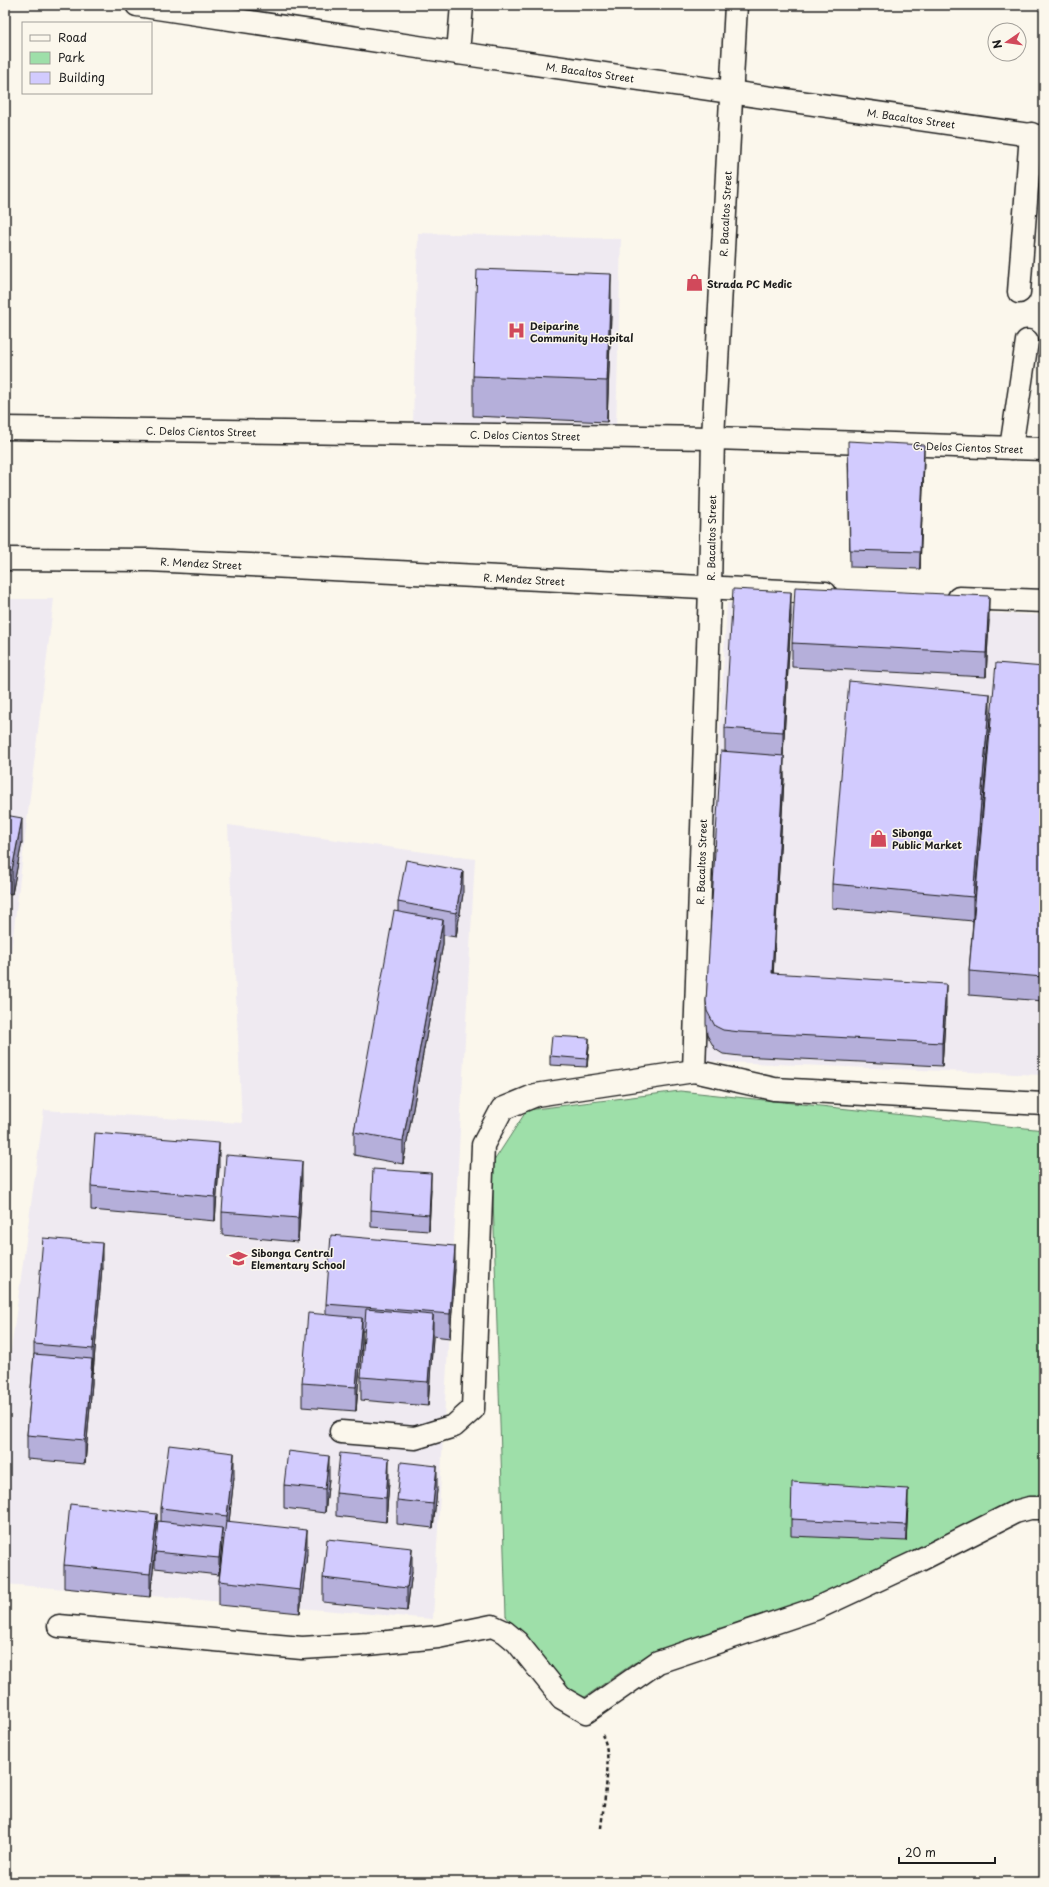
<svg xmlns="http://www.w3.org/2000/svg" width="1049" height="1887" viewBox="0 0 1049 1887" font-family="'Playpen Sans',sans-serif">
<rect width="100%" height="100%" fill="#fbf7ec"/>
<filter id="ink" filterUnits="userSpaceOnUse"><feTurbulence type="fractalNoise" baseFrequency=".025" numOctaves="2"/><feDisplacementMap in="SourceGraphic" scale="8" xChannelSelector="R" yChannelSelector="G"/><feConvolveMatrix kernelMatrix="1 2 1 2 8 2 1 2 1" color-interpolation-filters="sRGB"/></filter>
<g filter="url(#ink)">
<g fill="#efeaf1">
<path d="M418 233 621 239 616 429 413 423Z"/>
<path d="M5 599H54L5 1002Z"/>
<path d="M727 603 1044 615V1075L701 1061Z"/>
<path d="M228 825 475 859 433 1619 5 1584V1393L44 1110 242 1123Z"/>
</g>
<path fill="#9edfa9" stroke="#5d7e62" d="M680 1091 1044 1130V1501L837 1593 634 1663 585 1697 565 1690 506 1616 492 1164 527 1110Z"/>
<g fill="none" stroke-linecap="round" stroke-linejoin="round">
<defs>
<g id="minor">
<path d="M137 5 458 53 1044 137"/>
<path d="M458 53 462 5"/>
<path d="M1019 292 1031 134"/>
<path d="M5 428 713 438 1044 449"/>
<path d="M1011 448 1027 341"/>
<path d="M5 559 149 560 825 593"/>
<path d="M959 598 1044 601"/>
<path d="M694 1071 710 588 713 438 736 5"/>
<path d="M341 1432 415 1438 454 1426 473 1409 483 1145 502 1109 536 1095 694 1071 774 1089 1044 1104"/>
<path d="M59 1626 302 1648 368 1644 438 1637 492 1626 505 1632 517 1642 562 1698 586 1712 658 1662 815 1609 918 1561 1015 1512 1030 1508H1044"/>
</g>
</defs>
<use href="#minor" stroke="#1c1c1c" stroke-width="25"/>
<path stroke="#1c1c1c" stroke-width="2.5" stroke-dasharray="4 3" stroke-linecap="butt" d="M601 1828C603 1806 614 1753 602 1735"/>
<use href="#minor" stroke="#fbf7ec" stroke-width="22"/>
</g>
<g fill="#b5afda" stroke="#1c1c1c">
<path d="M611 314 607 422 473 416V376Z"/>
<path d="M848 458 924 461 920 569 850 567Z"/>
<path d="M791 616 783 755 784 779 773 973 946 1007 942 1066 740 1056 723 1054 715 1049 707 1035 706 1024V1001L725 751V728Z"/>
<path d="M989 620 986 677 792 667V643Z"/>
<path d="M1044 667V985L1043 1001 969 995V971L973 921 832 908V884L990 718 978 872Z"/>
<path d="M5 815 22 842 12 894 5 893Z"/>
<path d="M463 894 456 937 443 935V944L403 1164 354 1155V1132L398 912V902Z"/>
<path d="M589 1047 587 1067 550 1065V1056Z"/>
<path d="M219 1167 215 1221 91 1210V1186Z"/>
<path d="M302 1185 298 1242 222 1235V1212Z"/>
<path d="M431 1189 429 1231 371 1227V1210Z"/>
<path d="M102 1267 93 1373H92V1383L85 1464 27 1459V1435L34 1354V1344Z"/>
<path d="M455 1269 450 1338 433 1336 428 1406 361 1400V1377L365 1331H362V1342L356 1411 302 1407V1383L326 1315V1304Z"/>
<path d="M234 1477 229 1522 307 1554 300 1613 219 1605V1581L224 1540 222 1539 219 1575 155 1568V1553L150 1597 64 1588V1565L157 1536 161 1521V1508Z"/>
<path d="M329 1479 325 1513 284 1508V1485Z"/>
<path d="M389 1482 386 1522 336 1516V1493Z"/>
<path d="M437 1490 433 1528 397 1524V1500Z"/>
<path d="M908 1505 906 1541 791 1536V1519Z"/>
<path d="M412 1572 407 1611 323 1602V1578Z"/>
</g>
<g fill="#938eb2" stroke="#1c1c1c">
<path d="M611 274V314L607 422V381Z"/>
<path d="M924 445V461L920 569V552Z"/>
<path d="M791 592V616L783 755V732Z"/>
<path d="M989 596V620L986 677V653Z"/>
<path d="M990 694V718L973 921V897Z"/>
<path d="M784 756V779L772 996V973Z"/>
<path d="M22 818V842L12 894V870Z"/>
<path d="M463 871V894L456 937V913Z"/>
<path d="M443 920V944L403 1164V1141Z"/>
<path d="M1044 961V985L1043 1001V977Z"/>
<path d="M946 984V1007L942 1066V1043Z"/>
<path d="M589 1038V1047L587 1067V1059Z"/>
<path d="M219 1143V1167L215 1221V1197Z"/>
<path d="M302 1161V1185L298 1242V1218Z"/>
<path d="M431 1173V1189L429 1231V1215Z"/>
<path d="M102 1243V1267L93 1373V1349Z"/>
<path d="M455 1246V1269L450 1338V1314Z"/>
<path d="M433 1315V1339L428 1406V1382Z"/>
<path d="M362 1318V1342L356 1411V1387Z"/>
<path d="M92 1359V1383L85 1464V1440Z"/>
<path d="M234 1453V1477L227 1540V1516Z"/>
<path d="M329 1456V1479L325 1513V1489Z"/>
<path d="M389 1458V1482L386 1522V1498Z"/>
<path d="M437 1466V1490L433 1528V1504Z"/>
<path d="M908 1489V1505L906 1541V1525Z"/>
<path d="M157 1514V1537L150 1597V1574Z"/>
<path d="M222 1528V1544L219 1575V1558Z"/>
<path d="M307 1530V1554L300 1613V1590Z"/>
<path d="M412 1548V1572L407 1611V1588Z"/>
</g>
<g fill="#d2cbfe" stroke="#1c1c1c">
<path d="M477 269 611 274 607 381 473 376Z"/>
<path d="M848 441 924 445 920 552 850 550Z"/>
<path d="M795 587 989 596 986 653 792 643Z"/>
<path d="M733 589 791 592 783 732 725 728Z"/>
<path d="M996 663 1044 667V961L1043 977 969 971Z"/>
<path d="M849 681 990 694 973 897 832 884Z"/>
<path d="M721 751 784 756 772 973 946 984 942 1043 740 1032 723 1030 715 1026 707 1011 706 1001Z"/>
<path d="M5 815 22 818 12 870 5 869Z"/>
<path d="M406 860 463 871 456 913 398 902Z"/>
<path d="M394 911 443 920 403 1141 354 1132Z"/>
<path d="M552 1036 589 1038 587 1059 550 1056Z"/>
<path d="M95 1133 219 1143 215 1197 91 1186Z"/>
<path d="M226 1155 302 1161 298 1218 222 1212Z"/>
<path d="M373 1169 431 1173 429 1215 371 1210Z"/>
<path d="M331 1235 455 1246 450 1314 326 1304Z"/>
<path d="M43 1238 102 1243 93 1349 34 1344Z"/>
<path d="M366 1309 433 1315 428 1382 361 1377Z"/>
<path d="M308 1313 362 1318 356 1387 302 1383Z"/>
<path d="M34 1354 92 1359 85 1440 27 1435Z"/>
<path d="M169 1445 234 1453 227 1516 161 1508Z"/>
<path d="M288 1451 329 1456 325 1489 284 1485Z"/>
<path d="M340 1453 389 1458 386 1498 336 1493Z"/>
<path d="M401 1462 437 1466 433 1504 397 1500Z"/>
<path d="M792 1482 908 1489 906 1525 791 1519Z"/>
<path d="M70 1504 157 1514 150 1574 64 1565Z"/>
<path d="M158 1521 222 1528 219 1558 155 1552Z"/>
<path d="M226 1521 307 1530 300 1590 219 1581Z"/>
<path d="M327 1539 412 1548 407 1588 323 1578Z"/>
</g>
</g>
<defs>
<symbol id="shop-bare" viewBox="-9 -9 18 18"><path d="M-5-2.5h2.3a2.7 3.5 0 0 1 5.4 0H5L5.5 6h-11ZM-1.5-2.5h3a1.5 2.3 0 0 0-3 0Z" fill="#d1495b" stroke="#fbf7ec" stroke-width="2.5" paint-order="stroke"/></symbol>
<symbol id="hospital-bare" viewBox="-9 -9 18 18"><path d="M-5-5h3v3.5h4V-5h3V5h-3V1.5h-4V5h-3Z" fill="#d1495b" stroke="#fbf7ec" stroke-width="2.5" paint-order="stroke"/></symbol>
<symbol id="school-bare" viewBox="-9 -9 18 18"><path d="M0-5L7-2L0 1L-7-2ZM-4 1L0 2.5L4 1V4Q0 6-4 4Z" fill="#d1495b" stroke="#fbf7ec" stroke-width="2.5" paint-order="stroke"/></symbol>
</defs>
<g fill-rule="evenodd">
<use href="#shop-bare" x="682" y="270" width="25" height="25"/>
<use href="#hospital-bare" x="504" y="318" width="25" height="25"/>
<use href="#shop-bare" x="866" y="826" width="25" height="25"/>
<use href="#school-bare" x="226" y="1246" width="25" height="25"/>
</g>
<g text-anchor="middle" dominant-baseline="central" stroke-width="3" stroke-linejoin="round" paint-order="stroke">
<g font-size="10" fill="#1c1c1c" stroke="#fbf7ec">
<text transform="translate(590 72) rotate(8)">M. Bacaltos Street</text>
<text transform="translate(911 118) rotate(8)">M. Bacaltos Street</text>
<text transform="translate(725 214) rotate(-87)">R. Bacaltos Street</text>
<text transform="translate(201 431) rotate(1)">C. Delos Cientos Street</text>
<text transform="translate(525 435) rotate(1)">C. Delos Cientos Street</text>
<text transform="translate(968 447) rotate(2)">C. Delos Cientos Street</text>
<text transform="translate(711 538) rotate(-89)">R. Bacaltos Street</text>
<text transform="translate(201 563) rotate(3)">R. Mendez Street</text>
<text transform="translate(524 579) rotate(3)">R. Mendez Street</text>
<text transform="translate(701 862) rotate(-88)">R. Bacaltos Street</text>
</g>
<g font-size="10" font-weight="bold" fill="#1c1c1c" stroke="#fbf7ec" text-anchor="start">
<text x="707" y="283">Strada PC Medic</text>
<text x="530" y="325">Deiparine<tspan x="530" dy="12">Community Hospital</tspan></text>
<text x="892" y="832">Sibonga<tspan x="892" dy="12">Public Market</tspan></text>
<text x="251" y="1252">Sibonga Central<tspan x="251" dy="12">Elementary School</tspan></text>
</g>
</g>
<rect width="1049" height="1887" fill="none" stroke="#fbf7ec" stroke-width="20"/>
<rect x="10" y="10" width="1029" height="1867" fill="none" stroke="#1c1c1c" stroke-width="1.5" filter="url(#ink)"/>
<rect x="22" y="22" width="130" height="72" fill="#fbf7ec" stroke="#a29f99"/>
<rect x="30" y="35" width="20" height="6" fill="#fbf7ec" stroke="#a29f99"/>
<text x="58" y="42" font-size="12" fill="#1c1c1c">Road</text>
<rect x="30" y="52" width="20" height="12" fill="#9edfa9" stroke="#a29f99"/>
<text x="58" y="62" font-size="12" fill="#1c1c1c">Park</text>
<rect x="30" y="72" width="20" height="12" fill="#d2cbfe" stroke="#a29f99"/>
<text x="58" y="82" font-size="12" fill="#1c1c1c">Building</text>
<g transform="translate(1007 42) rotate(257)"><circle r="19" fill="#fbf7ec" stroke="#a29f99"/>
<path d="M0-3L7 15L0 10L-7 15Z" fill="#d1495b"/>
<text y="-6" font-size="11" font-weight="bold" text-anchor="middle" fill="#1c1c1c">N</text>
</g>
<path d="M899 1857v6h96v-6" fill="none" stroke="#1c1c1c" stroke-width="2"/>
<text x="905" y="1857" font-size="12" fill="#1c1c1c" stroke="#fbf7ec" stroke-width="3" paint-order="stroke">20 m</text>
</svg>
